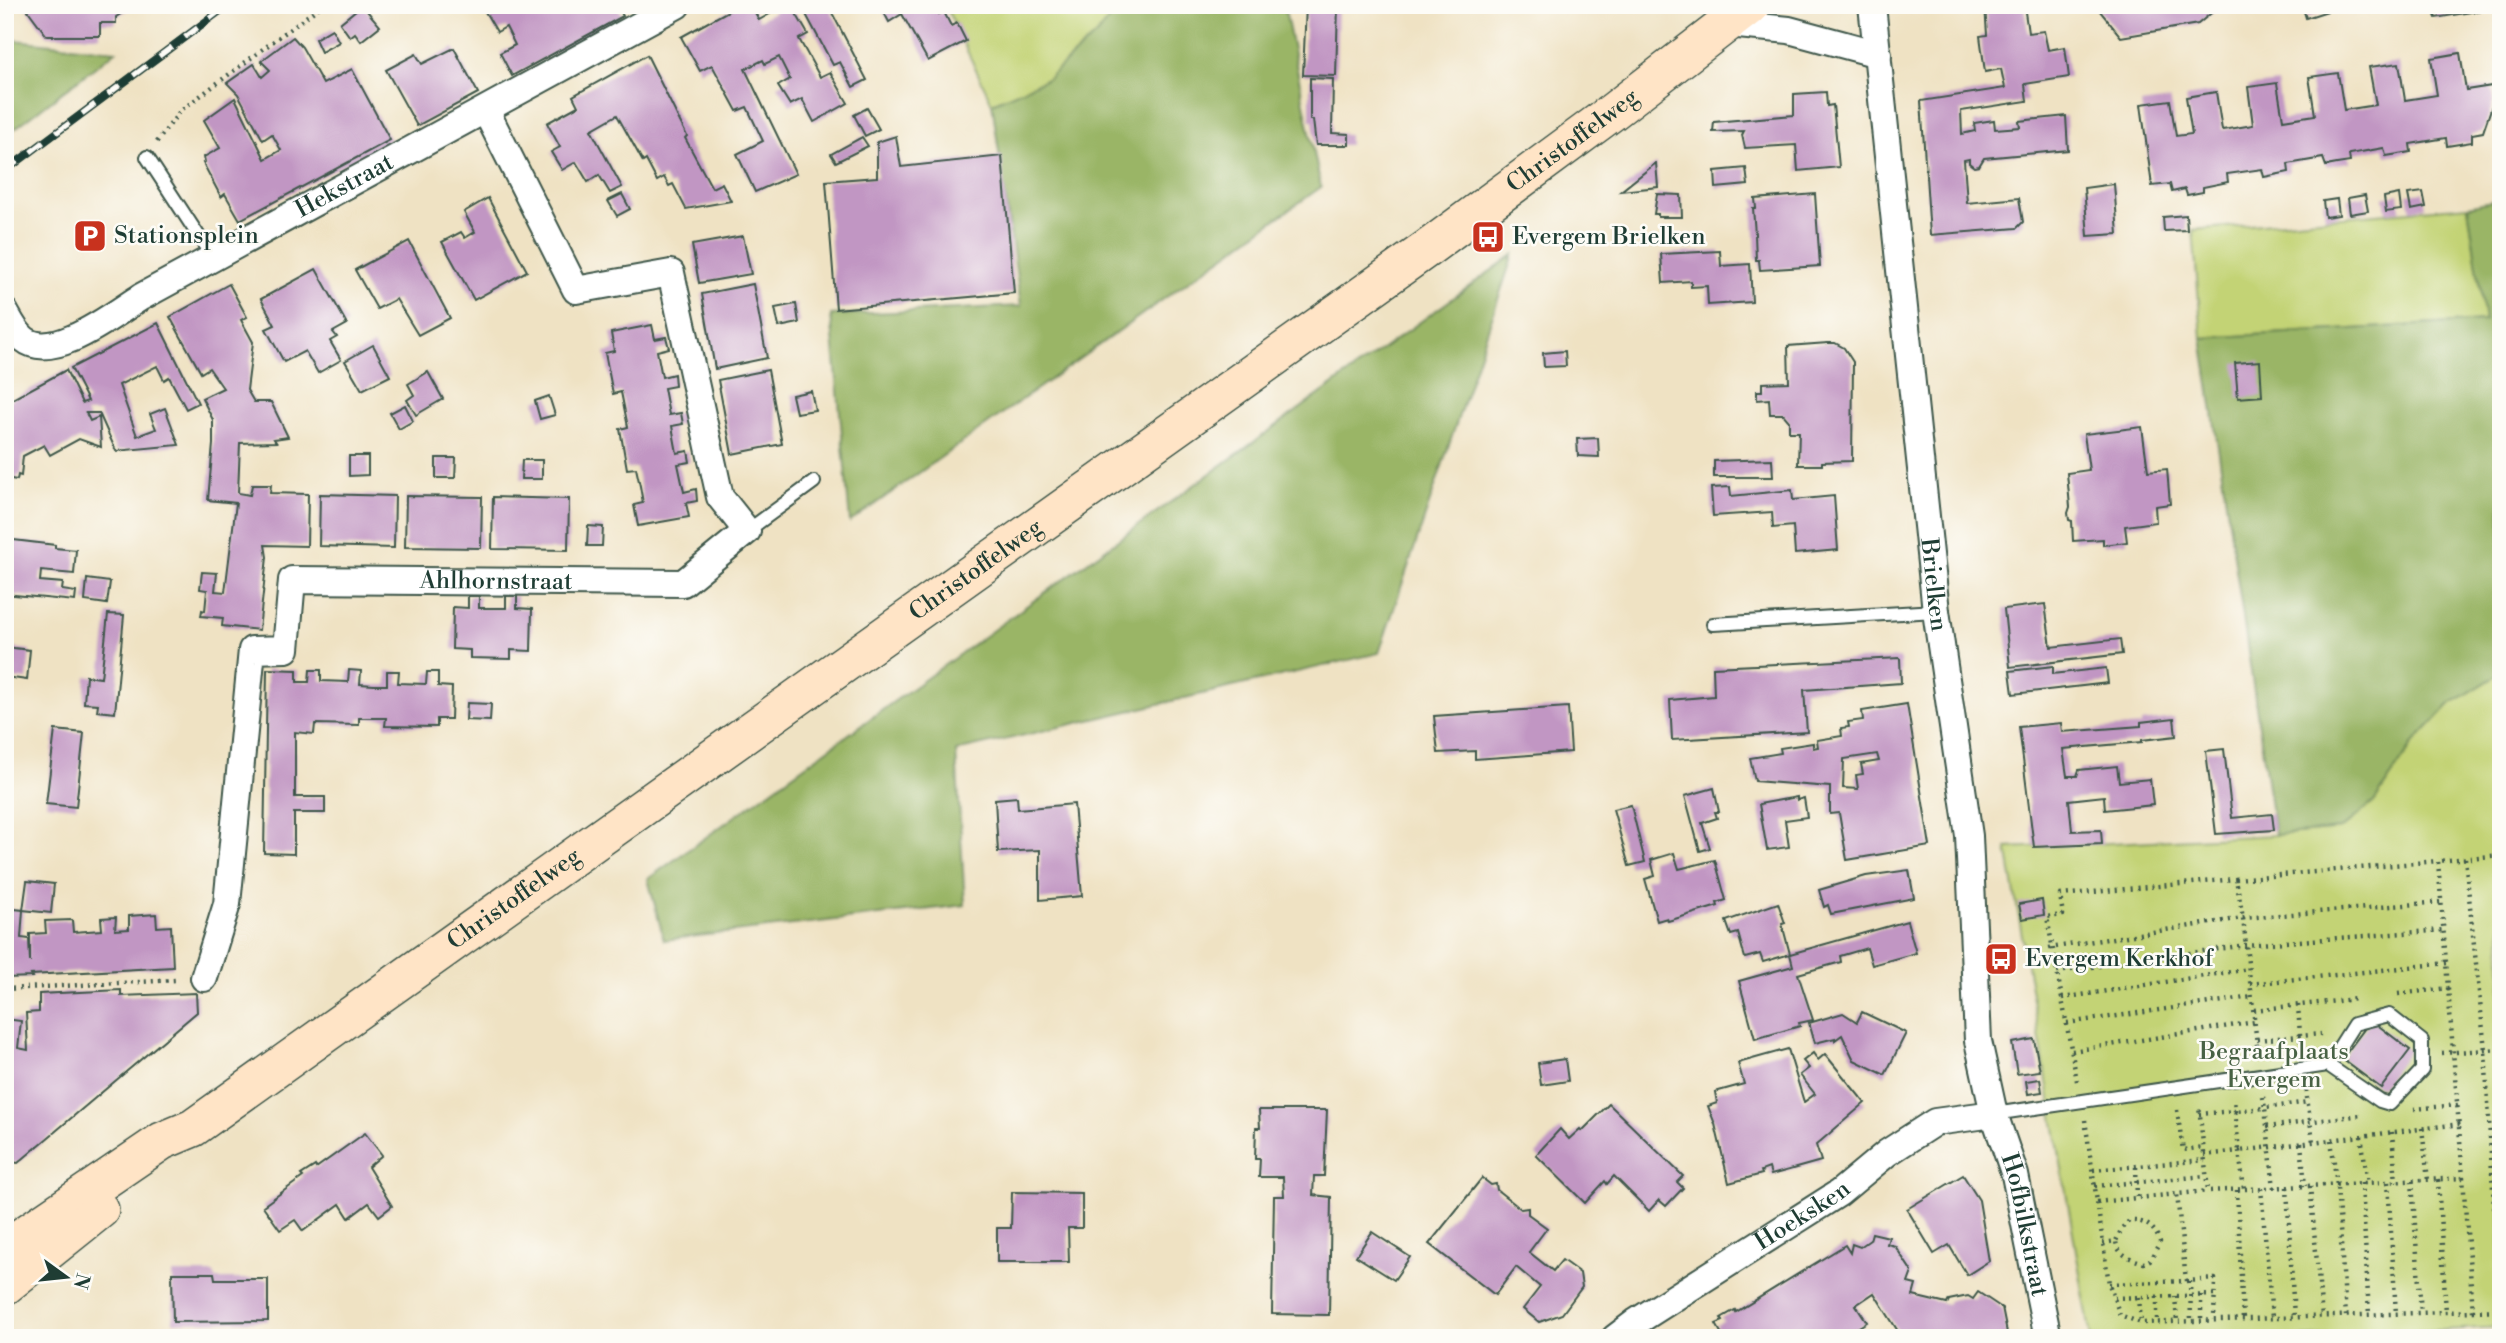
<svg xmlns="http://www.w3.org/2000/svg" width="2506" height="1343" viewBox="0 0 2506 1343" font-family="'Libre Bodoni',serif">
<rect width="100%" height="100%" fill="#fdfcf7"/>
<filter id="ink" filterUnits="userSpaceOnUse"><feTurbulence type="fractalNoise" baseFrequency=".0143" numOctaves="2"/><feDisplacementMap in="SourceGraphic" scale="14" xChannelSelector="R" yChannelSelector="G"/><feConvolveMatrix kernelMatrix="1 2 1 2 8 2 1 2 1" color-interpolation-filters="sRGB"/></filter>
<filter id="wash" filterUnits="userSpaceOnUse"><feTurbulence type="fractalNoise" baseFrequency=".00686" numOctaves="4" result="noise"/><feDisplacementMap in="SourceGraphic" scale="28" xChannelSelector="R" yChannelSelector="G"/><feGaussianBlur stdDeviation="1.57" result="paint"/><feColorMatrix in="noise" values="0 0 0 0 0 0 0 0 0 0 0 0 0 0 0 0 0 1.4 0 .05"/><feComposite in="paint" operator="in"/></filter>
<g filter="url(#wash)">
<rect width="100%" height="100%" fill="#efe2c3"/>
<g fill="#c3d375" stroke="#718854" stroke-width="2">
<path d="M945 5H1120L1097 34 1047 79 992 103Z"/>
<path d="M2468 206 2485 321 2202 338 2193 230Z"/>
<path d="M2501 673V1327L2292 1338H2091L2007 848 2275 835 2341 829 2374 802 2412 745 2449 705Z"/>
</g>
<g fill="#9ab566" stroke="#5c794d" stroke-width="2">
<path d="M1120 5H1284L1321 187 850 522 831 315 1021 306 992 103 1047 79 1097 34Z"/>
<path d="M5 39 116 51 5 136Z"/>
<path d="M2501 199V673L2449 705 2412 745 2374 802 2341 829 2275 835 2202 338 2485 321 2468 206Z"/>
<path d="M1513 255 1379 653 956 751 965 905 664 940 648 879Z"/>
</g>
<g id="blocks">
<g fill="#c196c3" fill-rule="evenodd">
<path d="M24 5H135L116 17V23H100V36H47Z"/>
<path d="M362 5 380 26 361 41 355 33 350 37 340 23Z"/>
<path d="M481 5H617L623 16 512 76 500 53 515 45 506 27 497 32Z"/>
<path d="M739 5H751L759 20 786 5H791L808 34 799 39 820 77 830 72 848 103 814 122 802 99 790 105 778 86 790 79 779 57 765 64 763 60 745 69 796 174 755 192 737 154 763 141 747 107 737 111 712 65 700 71 681 37Z"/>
<path d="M801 5H828L867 80 853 87 840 62 833 65Z"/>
<path d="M880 5H934L939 14 944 12 951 26 957 23 966 41 928 61 902 14 889 22Z"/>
<path d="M1306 5H1338L1336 76 1303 75Z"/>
<path d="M1985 5H2024L2028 33 2044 31 2048 50 2065 47 2069 77 2025 84 2027 101 1961 111 1962 134 1975 131 1974 123 1994 120 1995 129 2020 127 2019 121 2066 116 2068 150 1984 158 1979 166 1974 167 1969 163V159L1964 160 1967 203 2019 198 2023 222 2017 228 1930 235 1921 101 2005 88 2001 69 1985 72 1980 36 1987 35Z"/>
<path d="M2095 5H2221L2198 24 2121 37Z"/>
<path d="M2302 5H2343V6L2306 18Z"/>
<path d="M2431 5H2488L2489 9 2436 18Z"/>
<path d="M332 29 339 42 321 52 315 39Z"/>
<path d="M293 37 302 47 323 84 352 69 390 140 240 220 225 194 221 197 203 163 205 162 204 157 220 148 204 120 235 98 265 159 281 150 272 134 263 140 238 94 227 83 254 64 262 77 270 70 261 61Z"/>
<path d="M454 48 478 93 417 126 386 70 416 54 422 64Z"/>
<path d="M2460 53 2466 90 2492 86 2494 100 2483 132 2472 134V142L2447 146 2446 138 2410 144 2411 152 2386 156 2384 148 2349 154 2350 162 2337 164 2326 166 2323 158 2288 164 2289 172 2264 177 2262 169 2227 174 2228 182 2203 187V192L2187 195 2185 189 2172 192 2170 184 2152 186 2141 104 2170 100 2176 136 2192 134 2186 97 2216 92 2222 130 2241 127 2253 125 2248 87 2277 83 2283 120 2315 115 2309 77 2338 73 2344 110 2376 105 2369 67 2399 63 2405 100 2437 95 2431 58Z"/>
<path d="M647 55 687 136 685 138 712 188 722 183 731 201 686 209 673 184 669 186 664 177 657 181 646 160 643 162 617 115 591 130 622 187 610 193 599 175 588 182 576 162 562 170 551 152 560 147 547 123 578 106 573 96Z"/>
<path d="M1310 78 1333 79 1332 133 1349 134V145H1316L1313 120H1310Z"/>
<path d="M1826 92 1827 106 1833 105 1839 167 1798 171 1796 145 1745 148 1742 135 1744 131 1713 132 1714 122 1794 115V94Z"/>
<path d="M867 108 879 129 865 136 854 115Z"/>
<path d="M896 136 901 167 1002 156 1014 293 836 309 826 181 877 177V142Z"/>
<path d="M862 137 868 146 836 162 831 154Z"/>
<path d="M1656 163 1658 187 1621 191Z"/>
<path d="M1746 168 1748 185 1716 188 1715 171Z"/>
<path d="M2114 184 2118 234 2088 236 2084 188Z"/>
<path d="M2423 192 2426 207 2411 210 2408 194Z"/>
<path d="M622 194 630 209 617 216 608 201Z"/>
<path d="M1657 194 1681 195 1682 217H1658V214H1654Z"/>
<path d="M1815 194 1820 266 1760 270 1759 260H1756L1755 234 1753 208H1756L1755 199Z"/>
<path d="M2399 194 2401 210 2386 212 2384 197Z"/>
<path d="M2365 195 2368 211 2350 214 2348 198Z"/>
<path d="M488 198 527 271 474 300 442 242 461 232 465 238 475 232 464 212Z"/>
<path d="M2337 199 2339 215 2325 217 2323 201Z"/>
<path d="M2186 215 2187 230 2164 231 2163 217Z"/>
<path d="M743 236 751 274 699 283 692 245Z"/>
<path d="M409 241 450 318 418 335 396 299 377 309 355 270Z"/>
<path d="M1720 251 1721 266 1750 264 1752 302 1708 305 1707 286 1691 287V281L1663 283 1661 254Z"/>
<path d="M316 269 347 324 333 332 337 337 330 341 341 360 318 373 305 351 284 362 266 329 275 325 261 299Z"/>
<path d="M229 284 247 317 241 320 253 342 247 390 254 402H271L288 437 274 439 276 442 240 443 238 493 250 495 252 485H271L270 493 308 494 307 546 265 545 267 557 259 630 222 626 223 618 201 616 202 610 205 611 207 590 200 589 202 572 217 573 215 591 225 592 236 503 208 500 213 444V420L202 398 223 388 209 368 201 373 170 317Z"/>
<path d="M753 284 767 358 715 369 702 294Z"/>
<path d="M796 304 799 323 779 327 775 308Z"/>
<path d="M158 323 198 403 186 409 169 377 164 380 157 366 119 385 137 436 156 429 150 414 165 408 179 445 116 451 99 413H86L90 421 99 417 101 447 79 439 50 455 44 445 23 456 21 476 18 475 17 480 5 478V403L66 370 82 403 88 401 71 368Z"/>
<path d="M652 325 655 339 666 337 669 348 657 351 662 377 674 374 675 386 664 388 669 415 681 413 683 424 672 426 677 453 688 451 690 462 678 464 684 492 696 489 697 501 686 503 689 517 638 526 634 505 643 503 640 486 636 468 627 469 620 429 628 427 621 392 613 394 605 353 614 351 611 333Z"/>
<path d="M1828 343H1835L1844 348 1853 362 1852 461 1822 462V465H1798L1799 432H1789V421L1783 414H1770L1769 399 1757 400V391H1762V383L1789 382 1788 346Z"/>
<path d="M373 345 390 376 362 390 345 361Z"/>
<path d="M1565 351 1566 366 1544 367 1543 353Z"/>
<path d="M2260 361 2262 396 2238 398 2235 363Z"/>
<path d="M768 370 782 444 732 454 718 380Z"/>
<path d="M428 372 443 399 416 415 407 400 414 395 408 384Z"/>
<path d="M811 391 815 410 796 413 792 395Z"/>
<path d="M549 396 555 415 540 419 535 401Z"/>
<path d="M405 405 413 421 399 429 390 413Z"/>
<path d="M2142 427 2148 471 2167 469 2170 504 2155 506 2156 522 2125 526 2127 542 2103 545V539L2073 541 2072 521 2069 520 2068 513 2070 507 2067 473 2089 470 2084 434Z"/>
<path d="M1598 438 1599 457 1578 456 1577 439Z"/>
<path d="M349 456H368V475L349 476Z"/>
<path d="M436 458H456L455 478H436Z"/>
<path d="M1772 459 1773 477H1714V461Z"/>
<path d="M522 460H542V479H521Z"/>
<path d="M1730 487 1731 496 1792 490 1793 500 1834 496 1838 550 1795 554 1793 526 1773 528 1772 512 1713 516 1711 488Z"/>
<path d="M320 494 395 496 394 548 319 546Z"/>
<path d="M406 496 482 497 481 548 405 547Z"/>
<path d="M493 497 569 499 568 550 492 549Z"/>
<path d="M588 526 603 527 602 546H587Z"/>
<path d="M5 539 55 545V548L76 550 74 574 41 571 40 581 63 583 62 590 76 592 75 601 5 594Z"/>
<path d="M87 579 110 582 107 604 85 601Z"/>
<path d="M468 596H479V608H506V596H517V608L532 609 531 651 511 650V659L470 658V650L452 649 453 607 468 608Z"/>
<path d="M2045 604 2051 647 2120 639 2122 654 2010 667 2004 609Z"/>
<path d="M108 614 124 615 115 713 97 711 98 704 84 703 86 676 101 678Z"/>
<path d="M5 647 30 650 27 680 5 677Z"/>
<path d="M1900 658 1901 683 1804 690 1807 732 1672 740 1670 700 1714 696 1713 667Z"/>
<path d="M2053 666V674L2106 668 2108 683 2013 694 2010 671Z"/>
<path d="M267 669 297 670V682H309L310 670H321V681L348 682 349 670 361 671 360 684 374 685H387V671H399L398 683 426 684 427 672H438V686L452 687 451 719H437V727L385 726 386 718H359V725L315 724 314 734 295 732V797H325V813H294V854L264 853Z"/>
<path d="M467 703 491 704 490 721 466 720Z"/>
<path d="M1907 704 1930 846 1847 860 1839 813 1830 814V787L1755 781 1750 758 1781 753 1780 748 1813 743V748L1818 747 1817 740 1842 736 1841 728 1849 727 1848 722 1863 720 1862 711ZM1877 754 1879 761 1861 764 1863 774 1856 775 1858 789 1843 788 1844 759Z"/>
<path d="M1568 707 1571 752 1475 759V751L1438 753 1434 716Z"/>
<path d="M2174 718 2176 736 2142 740V742L2063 749 2067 776H2077L2079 770 2117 766 2119 782 2150 779 2153 805 2105 810 2104 796 2069 800 2072 831 2101 830 2102 844 2034 847 2019 727 2061 723 2062 732 2141 726V722Z"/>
<path d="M55 730 84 733 76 807 46 804Z"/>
<path d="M2224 749 2232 818 2272 814 2274 830 2216 834 2206 751Z"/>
<path d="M1714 788 1719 812H1715L1717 818 1702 823 1710 848 1700 851 1685 796Z"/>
<path d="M1017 797 1018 809 1074 804 1082 896 1040 900V850L998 852 995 799Z"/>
<path d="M1797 797V800L1804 798 1807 817 1785 820 1789 847 1767 850 1759 804Z"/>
<path d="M1631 805 1645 862 1629 866 1613 809Z"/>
<path d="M1674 853 1679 869 1715 860 1726 900 1717 903 1718 906 1668 921 1667 918 1657 921 1645 879 1655 876 1651 860Z"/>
<path d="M1909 870 1914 898 1831 914 1828 905 1824 907 1819 890 1866 876Z"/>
<path d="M27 881 54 884 51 913 23 910Z"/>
<path d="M2042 900 2044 915 2022 919 2019 904Z"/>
<path d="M1778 903 1785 923 1782 924 1790 954 1907 921 1916 953 1872 965 1867 948 1840 956 1841 962 1798 974 1813 1020 1799 1023 1800 1026 1755 1039 1739 981 1793 966 1790 954 1763 962 1760 954 1745 958 1738 933 1731 935 1726 921Z"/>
<path d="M5 908 23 910 21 938 29 939 30 962V934L46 933 45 921 72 920 73 932 102 930 101 918 116 917 115 930 129 929V916L156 914 157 927 171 926 173 967 31 975 32 977 5 978Z"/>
<path d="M121 990V996L196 993 197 1012 18 1163 5 1161V1019L21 1021 18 1048 28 1050 26 1013 39 1012V994Z"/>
<path d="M1862 1012 1906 1033 1885 1075 1854 1060 1842 1035 1835 1040V1038L1815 1043 1809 1023 1843 1013 1857 1022Z"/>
<path d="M2371 1020 2410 1050 2381 1088 2342 1059Z"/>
<path d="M2034 1039 2040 1071 2017 1074 2012 1043Z"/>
<path d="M1788 1049 1804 1102 1815 1094 1800 1075 1809 1068 1803 1061 1813 1053 1818 1060 1825 1054 1865 1103 1816 1145 1821 1161 1771 1175 1769 1168 1761 1171 1762 1174 1729 1183 1715 1124 1708 1106 1717 1103 1715 1092 1744 1084 1738 1063Z"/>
<path d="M1565 1059 1568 1081 1541 1085 1538 1063Z"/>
<path d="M2040 1079 2042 1092 2028 1094 2026 1081Z"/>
<path d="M1609 1104 1683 1176 1677 1182 1683 1188 1666 1206 1659 1200 1649 1211 1614 1176 1607 1184 1605 1181 1585 1203 1536 1155 1560 1129 1569 1139 1580 1129 1582 1131Z"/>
<path d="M1259 1110H1327L1324 1176H1314L1313 1195 1331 1197 1329 1315 1272 1314 1274 1196H1284L1283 1177H1259L1260 1159H1255L1256 1128H1260Z"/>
<path d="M365 1133 382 1155 368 1167 392 1206 379 1216 369 1203 349 1218 340 1204 303 1231 295 1220 280 1230 263 1206 303 1177 301 1175 315 1166 316 1168Z"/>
<path d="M1963 1175 1979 1200 1989 1261 1967 1275 1949 1245 1934 1254 1907 1209Z"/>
<path d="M1482 1178 1491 1185 1496 1184 1497 1190 1521 1209 1528 1208V1214L1547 1228 1529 1252 1553 1271 1562 1260 1580 1273 1582 1287 1562 1314 1539 1322 1523 1309 1540 1287 1516 1267 1495 1295 1429 1244Z"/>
<path d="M1012 1192 1082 1193V1228H1068L1069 1262H997V1228H1011Z"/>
<path d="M1372 1232 1410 1257 1394 1280 1356 1256Z"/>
<path d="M1872 1233 1889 1237 1887 1244 1895 1246 1912 1272 1908 1283 1916 1285 1913 1296 1947 1304 1949 1300 1968 1296 1973 1299 1978 1292 2002 1308 2008 1338H1898L1901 1336 1874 1293 1856 1305 1867 1322 1841 1338H1724L1716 1324 1723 1321 1721 1318 1735 1310 1736 1312 1845 1245 1850 1253 1852 1244 1860 1247 1870 1240Z"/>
<path d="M172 1273H214L215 1279H268V1321L173 1322Z"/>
</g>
</g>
</g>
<g filter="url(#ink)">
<use href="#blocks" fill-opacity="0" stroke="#3e5649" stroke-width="2"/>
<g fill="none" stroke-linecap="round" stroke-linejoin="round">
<defs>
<g id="lane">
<path d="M147 157 213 258"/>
<path d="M747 531 814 482"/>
<path d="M1713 624 1936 611"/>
<path d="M1994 1114 2328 1065 2354 1024 2389 1015 2422 1041V1070L2390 1104 2380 1101 2328 1065"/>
</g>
<g id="street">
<path id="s1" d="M1872 5 1936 611 1969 836 1978 1041 1994 1114 2015 1175 2048 1338"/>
<path d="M1728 24 1789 30 1878 54"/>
<path id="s2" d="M5 312C10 321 16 333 24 339 53 363 115 313 141 297L677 5"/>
<path id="s3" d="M204 978 227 904 252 650 286 649 292 580 683 583 747 531 720 497 671 273 576 290 486 111"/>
<path id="s4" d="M1615 1338 1636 1322 1839 1193 1887 1153 1935 1122 1994 1114"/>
</g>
<g id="secondary">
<path id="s5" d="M5 1248 162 1141 193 1128 1428 248 1611 113 1751 5"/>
<path d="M5 1286 100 1210"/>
</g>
</defs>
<use href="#lane" stroke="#3e5649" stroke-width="16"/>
<use href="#street" stroke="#3e5649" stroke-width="30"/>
<use href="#secondary" stroke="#3e5649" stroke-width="40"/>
<g stroke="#3e5649" stroke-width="4.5" stroke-dasharray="2 5" stroke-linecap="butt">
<path d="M157 142 180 111 322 5"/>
<path d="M2499 855 2501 877"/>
<path d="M2465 858 2485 1050 2500 1310"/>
<path d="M2236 879 2438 861"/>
<path d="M2049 948 2243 918 2442 902"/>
<path d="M2057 972 2246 945 2444 930"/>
<path d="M2250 984 2448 963"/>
<path d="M5 989 176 980"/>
<path d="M2398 994 2449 988"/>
<path d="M2062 998 2249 969"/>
<path d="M2298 1005 2301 1050"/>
<path d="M2254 1010 2355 999"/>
<path d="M2067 1023 2252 997"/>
<path d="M2257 1040 2321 1034"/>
<path d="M2072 1051 2255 1022"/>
<path d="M2442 1053 2501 1049"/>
<path d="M2077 1081 2047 917 2063 915 2060 895 2236 879 2243 918 2258 1053"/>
<path d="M2306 1090 2313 1142"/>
<path d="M2263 1097 2265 1108 2308 1102"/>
<path d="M2414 1109 2458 1105"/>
<path d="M2177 1110 2183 1150 2203 1147"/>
<path d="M2199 1114 2235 1111 2234 1099"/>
<path d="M2085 1120 2109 1284 2120 1315 2141 1323 2473 1311 2463 1178 2208 1191 2199 1106"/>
<path d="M2267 1127 2362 1115"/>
<path d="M2422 1128 2428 1180"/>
<path d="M2392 1132 2396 1182"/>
<path d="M2361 1136 2368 1183"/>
<path d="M2331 1140 2337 1185 2346 1316"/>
<path d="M2301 1143 2305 1186"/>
<path d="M2204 1155 2239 1151 2244 1189"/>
<path d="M2136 1167 2137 1198"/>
<path d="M2093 1170 2205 1160"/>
<path d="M2463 1178 2438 861 2501 855"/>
<path d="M2438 1180 2446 1312"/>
<path d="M2412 1181 2421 1313"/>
<path d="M2388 1182 2396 1314"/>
<path d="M2362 1183 2369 1315"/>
<path d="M2095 1186 2206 1176"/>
<path d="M2310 1186 2322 1317"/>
<path d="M2287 1187 2294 1318"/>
<path d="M2261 1188 2272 1318"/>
<path d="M2274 1188 2265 1108 2235 1111 2239 1151C2313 1142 2386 1133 2460 1124"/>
<path d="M2237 1190 2243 1320"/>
<path d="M2097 1202 2208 1191"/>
<path d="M2103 1243 2116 1241 2122 1228 2129 1221C2145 1220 2155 1227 2160 1242L2150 1260 2144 1263C2132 1259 2117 1255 2116 1241"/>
<path d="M2186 1281 2215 1279 2214 1320"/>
<path d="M2190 1281 2191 1321"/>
<path d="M2109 1284 2186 1281 2177 1194"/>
<path d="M2201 1295V1321"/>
<path d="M2157 1296V1322"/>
<path d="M2175 1296 2177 1322"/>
<path d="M2139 1297 2141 1323"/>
<path d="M2114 1298 2214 1295"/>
<path d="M2473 1311 2500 1310"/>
</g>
<use href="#lane" stroke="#fff" stroke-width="12"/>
<use href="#street" stroke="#fff" stroke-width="26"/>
<use href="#secondary" stroke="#ffe4c6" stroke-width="37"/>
<defs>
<path id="rail" d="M5 171 228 5"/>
</defs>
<use href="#rail" stroke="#1f3d34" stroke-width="8"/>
<use href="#rail" stroke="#fdfcf7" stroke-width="5" stroke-dasharray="16" stroke-linecap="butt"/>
</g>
</g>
<defs>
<symbol id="parking-square" viewBox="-11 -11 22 22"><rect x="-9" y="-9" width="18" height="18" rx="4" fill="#c8321e" stroke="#fdfcf7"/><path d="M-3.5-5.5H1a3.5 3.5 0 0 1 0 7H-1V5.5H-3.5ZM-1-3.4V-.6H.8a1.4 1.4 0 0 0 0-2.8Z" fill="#fff"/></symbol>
<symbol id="bus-square" viewBox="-11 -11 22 22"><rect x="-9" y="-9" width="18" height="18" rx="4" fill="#c8321e" stroke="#fdfcf7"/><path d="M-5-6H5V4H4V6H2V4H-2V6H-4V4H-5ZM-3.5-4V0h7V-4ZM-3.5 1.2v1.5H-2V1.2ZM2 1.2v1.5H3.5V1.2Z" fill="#fff"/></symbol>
</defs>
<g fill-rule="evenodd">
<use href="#parking-square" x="71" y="217" width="38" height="38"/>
<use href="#bus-square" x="1469" y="218" width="38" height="38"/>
<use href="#bus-square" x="1982" y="940" width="38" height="38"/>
</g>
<g text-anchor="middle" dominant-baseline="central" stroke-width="5" stroke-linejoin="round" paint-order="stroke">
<g font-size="24" fill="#1f3d34" stroke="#fdfcf7">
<text stroke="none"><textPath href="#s5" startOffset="1920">Christoffelweg</textPath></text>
<text stroke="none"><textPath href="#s2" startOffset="396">Hekstraat</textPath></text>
<text stroke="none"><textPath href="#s5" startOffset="1185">Christoffelweg</textPath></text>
<text stroke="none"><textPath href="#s3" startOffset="640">Ahlhornstraat</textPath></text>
<text stroke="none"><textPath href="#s1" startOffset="583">Brielken</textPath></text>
<text stroke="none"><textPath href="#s5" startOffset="618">Christoffelweg</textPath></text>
<text stroke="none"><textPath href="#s4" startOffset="224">Hoeksken</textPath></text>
<text stroke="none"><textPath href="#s1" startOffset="1232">Hofbilkstraat</textPath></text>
</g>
<g font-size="24" fill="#1f3d34" stroke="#fdfcf7" text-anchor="start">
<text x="114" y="236">Stationsplein</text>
<text x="1512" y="237">Evergem Brielken</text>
<text x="2025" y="959">Evergem Kerkhof</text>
</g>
<g font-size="24" fill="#486244" stroke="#fdfcf7">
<text x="2274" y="1052">Begraafplaats<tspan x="2274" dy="28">Evergem</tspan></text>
</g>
</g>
<rect width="2506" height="1343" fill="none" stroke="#fdfcf7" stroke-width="28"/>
<g transform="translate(66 1277) rotate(105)" stroke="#fdfcf7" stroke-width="5" paint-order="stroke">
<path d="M0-5L12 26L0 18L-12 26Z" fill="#1f3d34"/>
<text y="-10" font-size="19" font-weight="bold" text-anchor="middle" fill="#1f3d34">N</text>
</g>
</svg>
